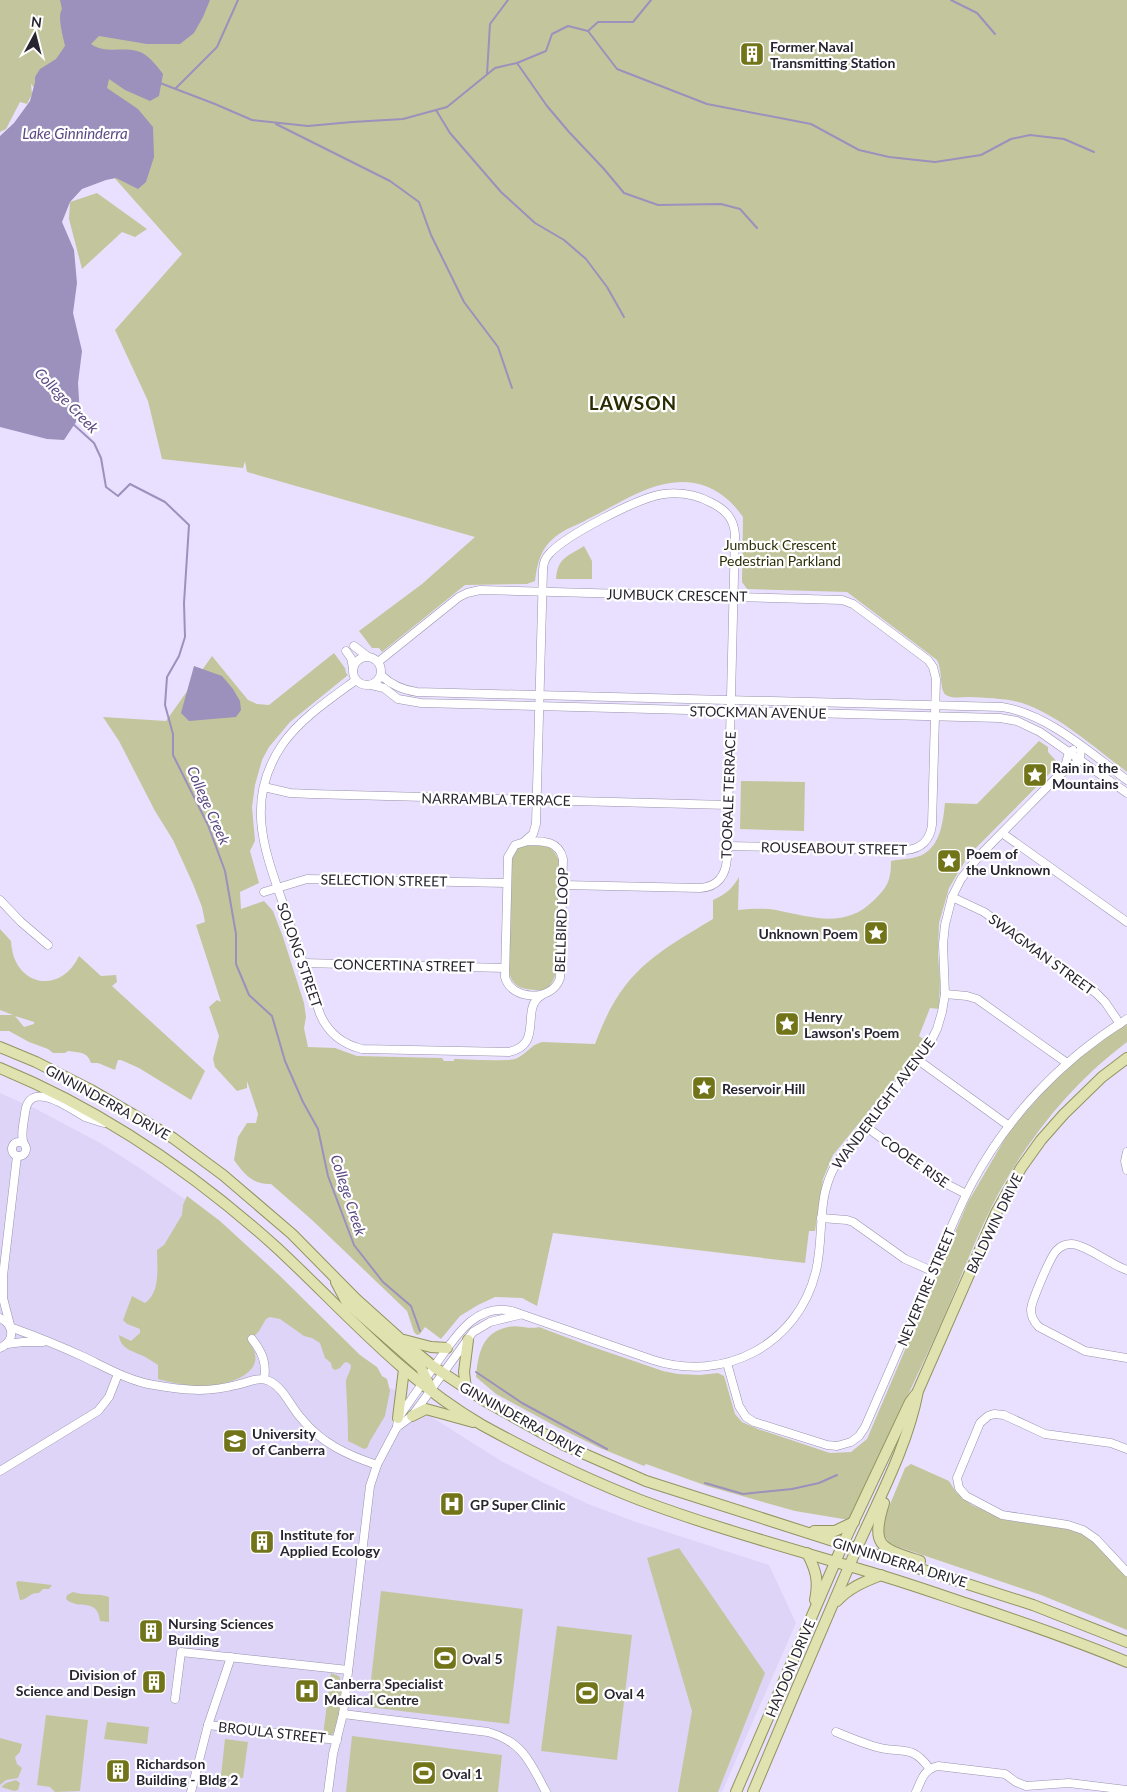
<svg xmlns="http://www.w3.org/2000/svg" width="1127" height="1792" viewBox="0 0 1127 1792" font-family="Lato,sans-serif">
<rect width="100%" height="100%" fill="#e8e0fe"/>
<path fill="#ddd4f8" d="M0 1093 36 1109 102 1144 144 1171 186 1200 379 1385 393 1389 438 1421 501 1461 544 1483 588 1504 633 1521 769 1565 796 1623 722 1792H0Z"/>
<g fill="#c3c69c" fill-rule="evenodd">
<path d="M0 0H1127V772C1096 749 1059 715 1022 703 1005 698 986 698 969 697 961 697 953 699 946 695 939 690 943 671 937 660L847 592 747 589 742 582 743 517C731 500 716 487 694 483 656 477 621 503 588 519 578 525 564 529 555 537 541 548 537 563 535 581L527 584 465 585 382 652 379 648H372L359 631 422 584 475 537 247 472 245 461 243 468 162 459 148 401 115 330 182 254 31 84 32 94 27 104 20 102 6 129 0 132Z"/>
<path d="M97 193 147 229 135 237 122 232 82 269 69 219 70 202Z"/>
<path d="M584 546 592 561V579H556C558 557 567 557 584 546Z"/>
<path d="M334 653 345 668 346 673 348 675 290 722 269 747 262 760 255 785 252 807 255 841 250 851 259 883 240 892 241 909 264 901 273 911 283 937 304 1003 306 1017 304 1028 308 1047 335 1048 357 1056 442 1058 444 1061H454V1059C467 1059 505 1062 515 1059 526 1055 530 1045 542 1042L595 1044C621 973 651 956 713 919V900C726 894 732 889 739 877L738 910C751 909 764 908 776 910 811 917 845 929 873 901 887 888 891 881 891 861 901 859 914 859 922 855 941 845 943 821 945 803L977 804 1039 741 1048 747V752L1058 763 1050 773 968 856 949 888 939 923 938 954 940 981 939 1009 930 1008 919 1036 926 1041 833 1155 823 1179 815 1231H809L805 1263 553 1233 537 1306 522 1298 495 1297 478 1305 460 1316 441 1339 425 1327 420 1334 417 1335 414 1332 407 1311 312 1220 271 1184C253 1185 244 1174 234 1160L238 1137 247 1123H256L258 1114 247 1081V1088L237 1091 215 1067 213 1059 219 1036 209 1007 217 1000 221 1002 196 925 205 922 202 907 193 884 173 840 155 811 119 741 103 717 166 721 212 656 248 700 257 704 269 705Z"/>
<path d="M741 781 805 782 804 831 740 829Z"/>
<path d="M527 843C545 843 550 843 559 860L558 963C556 975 554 982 546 990 529 990 513 991 509 972L512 860 517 848Z"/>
<path d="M0 929 11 941C13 986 60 996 79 956L101 976 116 975 117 982 112 986 205 1071 191 1100 139 1068 121 1060H118L115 1070 98 1063H91C87 1051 79 1053 68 1051L65 1053H53L48 1049 29 1042 9 1031H0V1015H13L0 1010ZM15 1016 34 1022V1024L24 1027Z"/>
<path d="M1127 1023V1042C1075 1081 1034 1131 1002 1187 975 1236 957 1289 934 1339 906 1400 877 1460 849 1520L795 1511 707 1486 646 1464 644 1466 600 1448 557 1427 496 1394 476 1377C478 1354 482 1332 508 1327 518 1324 529 1330 539 1327L587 1345 663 1371 678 1374 700 1375 718 1373 724 1376 735 1414 742 1422 758 1429 830 1453 851 1452 867 1439 968 1202 1010 1130 1049 1086 1080 1057Z"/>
<path d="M187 1196 220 1221 279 1275 360 1355 377 1367 382 1376 387 1379 390 1391 385 1416 370 1441 367 1448 364 1449 348 1441C348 1422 347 1403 346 1384 345 1378 351 1372 351 1365L347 1362 344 1363 340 1368 335 1370 332 1368 331 1363 325 1358 320 1343 312 1338 304 1336 280 1319 270 1317 266 1319 259 1331 249 1342C273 1374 224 1387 200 1386 186 1386 172 1383 158 1379V1365C153 1362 148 1358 143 1356 133 1351 120 1349 119 1335L131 1341 140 1333V1329L127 1324 123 1320 132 1296 145 1303C161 1292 157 1266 157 1250L164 1245 182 1215 183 1205Z"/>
<path d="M911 1464 949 1481 956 1492 972 1505 1006 1520 1074 1530 1090 1538 1127 1577V1630L1041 1595 890 1544 884 1535V1519L905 1468Z"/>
<path d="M679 1548 765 1673 718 1792H678L692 1711 647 1558Z"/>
<path d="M18 1581 52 1585 49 1589H43L39 1593C30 1592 27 1600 20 1600L16 1583Z"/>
<path d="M381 1591 523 1609 509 1724 368 1707Z"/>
<path d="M73 1592C86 1596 98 1593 109 1597V1622L100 1621C97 1596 78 1611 66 1599L67 1595Z"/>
<path d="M557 1626 632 1635 617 1760 541 1751Z"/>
<path d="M331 1673 339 1676C344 1684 339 1722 334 1732 332 1735 332 1735 328 1737V1735H323Z"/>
<path d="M46 1715 88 1720 80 1791 55 1792 50 1787 37 1785Z"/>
<path d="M107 1722 149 1727 147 1744 104 1739Z"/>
<path d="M352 1736 502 1755 498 1792H346Z"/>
<path d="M0 1738 22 1744 20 1752 15 1757 17 1764 22 1768 18 1778 6 1780 0 1785Z"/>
<path d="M225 1739 248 1742 243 1778 221 1776Z"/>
<path d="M16 1780 20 1783 18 1790 14 1791 1 1787 6 1783Z"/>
</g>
<g fill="#9c90bc">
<path d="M60 0H210L203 17 194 33 180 44H147L99 36 91 44C105 54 121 47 137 51 147 53 157 66 163 74L159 96 150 101 125 90 109 79 107 88 138 109 153 127 154 157 146 182 138 189 116 178 106 180 82 189 70 202 62 222 74 250 77 283 73 313 82 351 78 383 80 416 64 440 47 439 0 427V136L14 123 30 101 35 82V77L40 69 56 59 65 46C63 36 57 16 62 9Z"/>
<path d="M194 666 222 676 233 689 240 701 241 710 236 717 189 721 181 713Z"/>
</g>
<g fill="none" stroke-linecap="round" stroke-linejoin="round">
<g stroke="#9c90bc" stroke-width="2">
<path d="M951 0 977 13 995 34"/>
<path d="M588 31 617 69 707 104 811 124 859 150 889 157 935 162 981 155 1011 139 1030 135 1064 139 1094 152"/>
<path d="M517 63 547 106 569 132 604 169 624 193 658 205 721 204 740 209 757 228"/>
<path d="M487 74 490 24 508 0"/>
<path d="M160 83 215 104 252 120 308 126 352 122 403 119 447 107 495 68 517 63 546 51 552 34 568 26 588 31 598 22H633L651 0"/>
<path d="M176 88 217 47 238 0"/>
<path d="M436 110 450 133 501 192 535 223 564 240 586 259 607 287 624 317"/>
<path d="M276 124 390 181 419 202 431 235 464 302 498 347 512 388"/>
<path d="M73 424 94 443 101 458 106 487 118 496 130 484 165 502 189 525 184 603 185 637 179 656 167 677 165 705 173 734V755L208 825 225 871 236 934V964L249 995 272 1016 285 1061 303 1102 318 1129 328 1176 354 1245 383 1282 411 1306 420 1331"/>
<path d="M476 1372 522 1403 607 1449"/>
<path d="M705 1483 743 1494 792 1489 819 1483 837 1475"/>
</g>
<defs>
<g id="minor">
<path d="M354 646 367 656"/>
<path d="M346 651 351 658 353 668"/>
<circle cx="367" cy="671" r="14"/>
<path d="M378 662 459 597 467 593 480 590 842 600 853 604 928 660 933 667 936 679 932 825C930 840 921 849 906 850L727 846"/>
<path d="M381 675C391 685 403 690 417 692L1002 707C1048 714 1090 753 1127 780"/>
<path d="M356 680C330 699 300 719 282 745 243 803 266 854 286 912 297 946 309 980 320 1014 328 1033 342 1044 362 1049L509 1052C545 1044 519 1008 542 995"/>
<path d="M371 685 384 688 398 699 421 703 1000 718 1017 721 1040 732 1127 793"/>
<path d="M1059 775 1066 763 1069 752 1073 750"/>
<path d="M264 787 290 793 311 794 728 805"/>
<path d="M1002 833 1127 922"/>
<path d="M525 841 533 834 536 824 543 570C543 564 545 558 550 553 567 535 639 497 664 494 680 492 697 495 712 503 726 510 734 519 735 535L727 858C726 875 718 887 700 888L563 885"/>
<path d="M528 841C544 841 559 841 563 859L560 978C553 1002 511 1001 505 977L508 857 515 845Z"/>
<path d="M264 892 307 879 507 883"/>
<path d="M952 897 984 912 1096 993 1105 1002 1120 1024"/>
<path d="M0 900 21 922 48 945"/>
<path d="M303 963 505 968"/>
<path d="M945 994 967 996 977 999 1067 1063"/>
<path d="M918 1060 1009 1126"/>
<path d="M865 1126 939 1180 966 1194"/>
<circle cx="19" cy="1149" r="7"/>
<path d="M24 1144C20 1135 24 1122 25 1113 29 1078 69 1108 85 1117 91 1119 97 1121 104 1123"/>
<path d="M1127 1152 1125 1161 1127 1170"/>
<path d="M821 1218 847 1220 853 1222 905 1259 932 1271"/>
<path d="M1127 1270C1111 1265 1085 1244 1071 1244 1066 1244 1061 1246 1057 1250 1051 1255 1031 1302 1031 1310 1031 1317 1034 1322 1039 1327L1085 1351 1127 1358"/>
<path d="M0 1318C15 1325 15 1341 0 1348"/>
<path d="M10 1325 3 1298V1276L17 1156"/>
<path d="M10 1327C35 1336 60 1346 84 1357 107 1368 129 1381 154 1385 183 1390 207 1393 236 1385 247 1383 258 1376 269 1381 283 1387 291 1407 301 1418 321 1443 347 1455 377 1465"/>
<path d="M252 1339C262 1352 267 1363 264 1379"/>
<path d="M7 1344 23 1342H43"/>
<path d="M727 1363 739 1406 746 1417 754 1422 827 1445 837 1446 851 1442 859 1436 865 1427C886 1379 907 1330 928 1282 942 1249 955 1216 971 1185 1007 1117 1061 1060 1127 1019"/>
<path d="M397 1427 398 1418C411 1400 423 1382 436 1364 454 1339 475 1302 512 1311L653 1360C724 1383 798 1345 816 1271 826 1227 813 1193 844 1152L918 1060 929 1045 937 1029 942 1012 945 994 943 944 945 925 952 897 961 879 979 856 1058 776 1080 760 1081 747"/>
<path d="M1127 1449 1111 1443 1045 1434 1004 1415 994 1414 988 1416 980 1423 957 1478 959 1488 966 1496 1002 1515 1068 1525 1083 1530 1096 1539 1127 1572"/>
<path d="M0 1471 98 1411 109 1397 118 1374"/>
<path d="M175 1699 181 1652 348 1670"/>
<path d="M343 1714 488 1732C523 1742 530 1762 546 1792"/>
<path d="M208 1725 337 1740"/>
<path d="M836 1732C848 1737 860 1742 873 1746 899 1755 910 1742 929 1768"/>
<path d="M191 1792 208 1725 231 1657"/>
<path d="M328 1792 333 1754 343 1714 370 1486 377 1465 397 1427 412 1416 473 1332 490 1322 519 1315"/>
<path d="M916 1792C922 1779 923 1770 938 1766L1005 1774 1016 1782 1026 1786 1069 1783 1127 1790"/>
</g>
<g id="major">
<path d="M0 1047 36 1062 91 1090 173 1138 223 1175 292 1234 356 1299 406 1344 434 1367 485 1401 564 1445 646 1481 1033 1605 1127 1642"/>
<path d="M0 1068C102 1110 194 1173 276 1247 343 1309 402 1379 482 1425 533 1453 586 1479 640 1500 717 1529 797 1550 876 1574 907 1583 938 1594 968 1604 1022 1622 1075 1640 1127 1662"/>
<path d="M336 1282 347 1303 421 1368 431 1389"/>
<path d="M404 1340 431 1347 447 1348"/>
<path d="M466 1389 464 1372 468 1340"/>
<path d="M412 1416 426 1409 473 1422"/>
<path d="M398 1418 404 1369"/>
<path d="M884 1503C870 1547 881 1548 920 1561"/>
<path d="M814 1531H835L854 1522"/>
<path d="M807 1553C816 1570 819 1581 815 1600"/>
<path d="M837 1601C850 1587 864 1582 881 1575"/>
<path d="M736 1792 843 1544 910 1402 916 1394"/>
<path d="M753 1792C787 1711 821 1631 856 1550 879 1498 907 1448 918 1391L996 1213 1021 1168 1041 1140 1064 1114 1102 1077 1127 1058"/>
</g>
</defs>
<use href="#minor" stroke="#9992ad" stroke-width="9"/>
<use href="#major" stroke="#929460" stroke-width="12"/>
<use href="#minor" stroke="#fff" stroke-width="8"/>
<use href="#major" stroke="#e0e2af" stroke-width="10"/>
</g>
<defs>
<symbol id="building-square" viewBox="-11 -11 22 22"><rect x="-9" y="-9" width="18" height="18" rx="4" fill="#72741a" stroke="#fff"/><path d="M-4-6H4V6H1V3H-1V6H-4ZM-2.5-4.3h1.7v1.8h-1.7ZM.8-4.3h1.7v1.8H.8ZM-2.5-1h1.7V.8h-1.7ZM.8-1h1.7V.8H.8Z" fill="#fff"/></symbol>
<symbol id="sight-square" viewBox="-11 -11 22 22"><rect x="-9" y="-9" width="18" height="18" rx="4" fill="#72741a" stroke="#fff"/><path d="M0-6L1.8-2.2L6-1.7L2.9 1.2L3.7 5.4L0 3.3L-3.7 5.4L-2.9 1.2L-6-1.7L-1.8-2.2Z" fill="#fff"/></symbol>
<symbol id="university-square" viewBox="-11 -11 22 22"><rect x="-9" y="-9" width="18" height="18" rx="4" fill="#72741a" stroke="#fff"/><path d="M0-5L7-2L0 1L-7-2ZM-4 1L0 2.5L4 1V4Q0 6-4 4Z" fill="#fff"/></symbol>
<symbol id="hospital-square" viewBox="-11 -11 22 22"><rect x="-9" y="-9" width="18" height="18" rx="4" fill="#72741a" stroke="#fff"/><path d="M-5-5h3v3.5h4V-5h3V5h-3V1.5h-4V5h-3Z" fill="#fff"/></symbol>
<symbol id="stadium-square" viewBox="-11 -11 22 22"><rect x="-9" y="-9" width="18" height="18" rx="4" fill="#72741a" stroke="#fff"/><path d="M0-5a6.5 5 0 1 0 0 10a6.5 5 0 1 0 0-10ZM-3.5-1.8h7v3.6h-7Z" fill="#fff"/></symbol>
</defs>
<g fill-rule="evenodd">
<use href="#building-square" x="738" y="40" width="28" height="28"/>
<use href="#sight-square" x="1021" y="761" width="28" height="28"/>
<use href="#sight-square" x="935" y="847" width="28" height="28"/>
<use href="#sight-square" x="862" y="919" width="28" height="28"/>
<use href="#sight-square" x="773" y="1010" width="28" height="28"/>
<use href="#sight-square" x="690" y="1074" width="28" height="28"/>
<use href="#university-square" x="221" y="1427" width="28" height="28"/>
<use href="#hospital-square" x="438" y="1490" width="28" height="28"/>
<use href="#building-square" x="248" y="1528" width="28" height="28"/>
<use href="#building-square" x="137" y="1617" width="28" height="28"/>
<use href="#stadium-square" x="431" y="1644" width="28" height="28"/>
<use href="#building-square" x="140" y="1668" width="28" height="28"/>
<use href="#hospital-square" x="293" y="1677" width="28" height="28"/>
<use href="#stadium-square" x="573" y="1679" width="28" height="28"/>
<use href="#building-square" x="104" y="1757" width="28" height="28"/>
<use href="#stadium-square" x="410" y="1759" width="28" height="28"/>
</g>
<g text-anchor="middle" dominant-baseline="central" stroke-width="4.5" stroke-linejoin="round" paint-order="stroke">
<g font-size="14" font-weight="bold" fill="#282530" stroke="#fff" text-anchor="start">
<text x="770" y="46">Former Naval<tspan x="770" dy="16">Transmitting Station</tspan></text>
<text x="1052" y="767">Rain in the<tspan x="1052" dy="16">Mountains</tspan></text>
<text x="966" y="853">Poem of<tspan x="966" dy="16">the Unknown</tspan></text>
<text x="858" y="933" text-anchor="end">Unknown Poem</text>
<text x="804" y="1016">Henry<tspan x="804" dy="16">Lawson's Poem</tspan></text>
<text x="722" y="1088">Reservoir Hill</text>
<text x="252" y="1433">University<tspan x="252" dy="16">of Canberra</tspan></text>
<text x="470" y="1504">GP Super Clinic</text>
<text x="280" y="1534">Institute for<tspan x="280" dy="16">Applied Ecology</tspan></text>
<text x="168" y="1623">Nursing Sciences<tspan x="168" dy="16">Building</tspan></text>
<text x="462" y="1658">Oval 5</text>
<text x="136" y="1674" text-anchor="end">Division of<tspan x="136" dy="16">Science and Design</tspan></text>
<text x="324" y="1683">Canberra Specialist<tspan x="324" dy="16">Medical Centre</tspan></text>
<text x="604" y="1693">Oval 4</text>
<text x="136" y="1763">Richardson<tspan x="136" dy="16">Building - Bldg 2</tspan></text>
<text x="442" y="1773">Oval 1</text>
</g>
<g font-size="14" fill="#2d2e06" stroke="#fff">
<text x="780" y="544">Jumbuck Crescent<tspan x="780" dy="16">Pedestrian Parkland</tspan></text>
</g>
<g font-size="14" fill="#282530" stroke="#fff">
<text transform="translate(677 595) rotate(1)">JUMBUCK CRESCENT</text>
<text transform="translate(758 712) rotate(1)">STOCKMAN AVENUE</text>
<text transform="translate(728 795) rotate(-88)">TOORALE TERRACE</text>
<text transform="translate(496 799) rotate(1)">NARRAMBLA TERRACE</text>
<text transform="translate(834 848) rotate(1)">ROUSEABOUT STREET</text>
<text transform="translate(384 880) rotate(1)">SELECTION STREET</text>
<text transform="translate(561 920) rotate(-88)">BELLBIRD LOOP</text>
<text transform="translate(1042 954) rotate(36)">SWAGMAN STREET</text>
<text transform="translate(300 955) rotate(71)">SOLONG STREET</text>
<text transform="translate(404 965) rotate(1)">CONCERTINA STREET</text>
<text transform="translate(108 1102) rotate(29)">GINNINDERRA DRIVE</text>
<text transform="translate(883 1103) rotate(-53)">WANDERLIGHT AVENUE</text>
<text transform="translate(915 1161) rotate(35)">COOEE RISE</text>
<text transform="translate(994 1223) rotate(-64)">BALDWIN DRIVE</text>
<text transform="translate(926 1287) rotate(-67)">NEVERTIRE STREET</text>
<text transform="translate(522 1419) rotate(29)">GINNINDERRA DRIVE</text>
<text transform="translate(900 1562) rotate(17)">GINNINDERRA DRIVE</text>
<text transform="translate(790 1668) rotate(-67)">HAYDON DRIVE</text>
<text transform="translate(272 1732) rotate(6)">BROULA STREET</text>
</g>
<g font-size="15" font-style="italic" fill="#5c4983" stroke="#fff">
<text x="75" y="133">Lake Ginninderra</text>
<text transform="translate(67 400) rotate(46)">College Creek</text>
<text transform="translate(209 805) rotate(66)">College Creek</text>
<text transform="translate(349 1195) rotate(72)">College Creek</text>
</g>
<g font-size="19" font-weight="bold" letter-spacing="1" fill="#2b2c02" stroke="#fff">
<text x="633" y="402">LAWSON</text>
</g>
</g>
<g transform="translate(35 35) rotate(7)" stroke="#ffffff" stroke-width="4" paint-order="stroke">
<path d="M0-4L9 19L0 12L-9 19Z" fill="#282530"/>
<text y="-8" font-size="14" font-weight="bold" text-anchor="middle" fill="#282530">N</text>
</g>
</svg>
